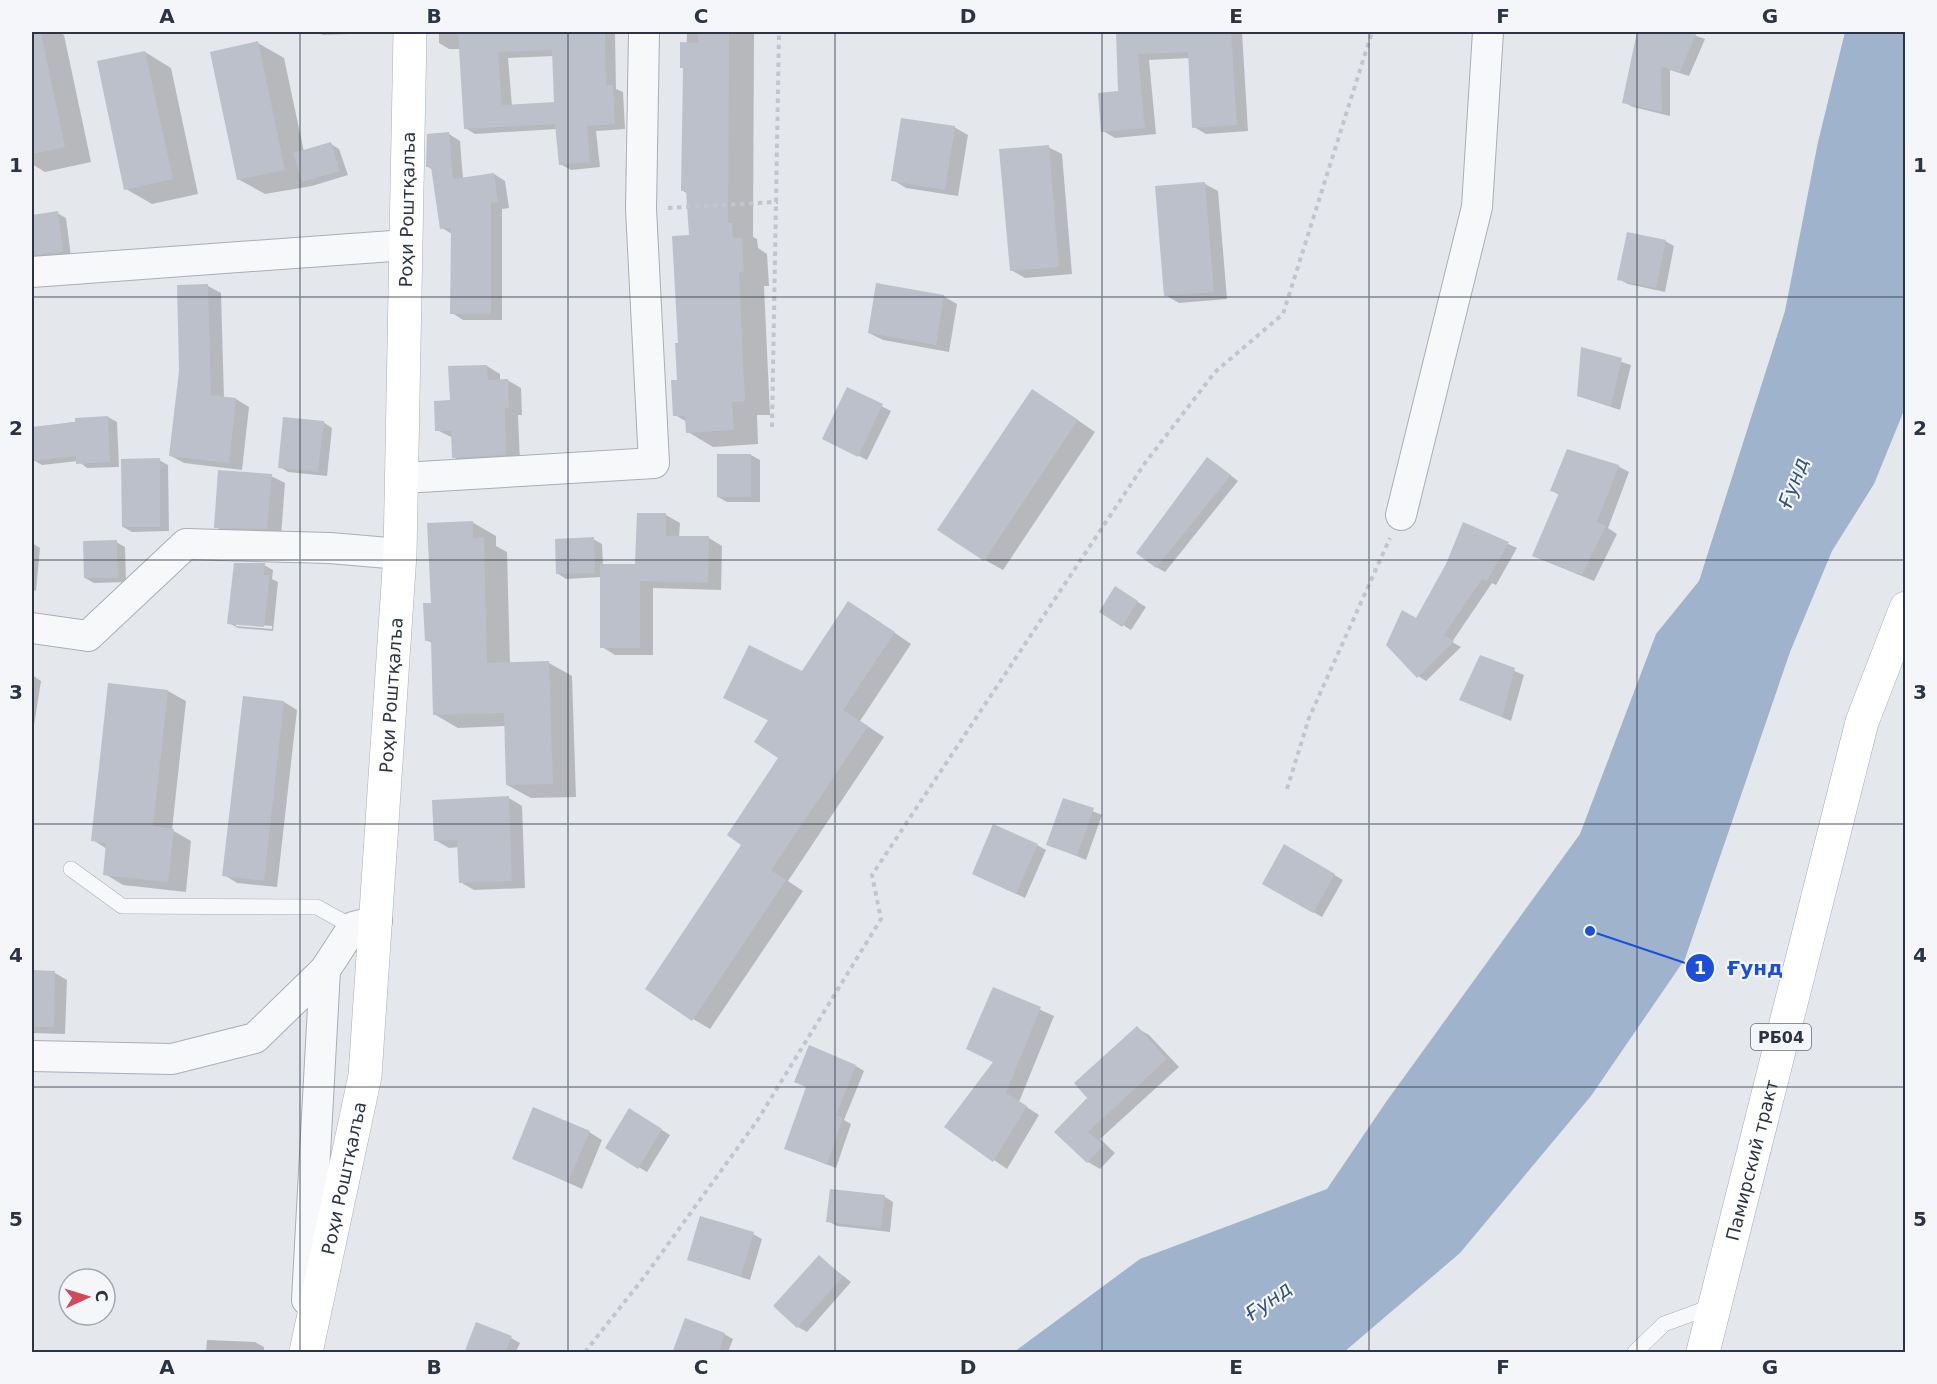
<svg xmlns="http://www.w3.org/2000/svg" width="1937" height="1384" viewBox="0 0 1937 1384" font-family="'DejaVu Sans',sans-serif">
<rect width="100%" height="100%" fill="#e4e7ec"/>
<path fill="#9fb4cc" d="M1845 32H1905V408L1874 484 1832 551 1790 652 1685 959 1591 1096 1460 1253 1344 1352H1014L1140 1259 1327 1189 1386 1102 1580 834 1656 634 1699 581 1785 311 1818 142Z"/>
<g fill="#0003" fill-rule="evenodd">
<path d="M32 32H57L64 35 91 162 45 172 32 164Z"/>
<path d="M318 32H349V34L323 35Z"/>
<path d="M439 32H615L616 89 623 92 625 129 596 131 600 167 571 170 560 164 557 129 475 134 465 128 460 49H449L439 43ZM554 56 555 104 512 106 508 58Z"/>
<path d="M687 32H754L753 237 757 239 758 248 767 254 769 286H764L770 415H757L758 444 713 447 688 432 687 422 675 415 691 237 688 194 683 191Z"/>
<path d="M1008 32H1039L1012 34Z"/>
<path d="M1117 32H1242L1248 131 1206 134 1194 127 1190 58 1149 60 1156 134 1115 138 1103 131 1120 92Z"/>
<path d="M1639 32H1685L1705 39 1689 76 1670 70V116L1633 107 1624 102Z"/>
<path d="M258 43 284 58 304 152 331 144 339 149 348 175 312 186 265 194 238 179Z"/>
<path d="M145 52 171 68 198 194 152 204 126 189Z"/>
<path d="M954 127 968 135 958 196 906 188 893 180Z"/>
<path d="M449 134 460 141 463 179 494 174 505 181 509 208 502 209V320H463L452 313V234L442 228 433 170 428 167Z"/>
<path d="M1048 147 1062 154 1072 274 1025 278 1011 270Z"/>
<path d="M1205 184 1218 191 1227 299 1179 303 1165 295Z"/>
<path d="M57 213 66 218 71 257 32 261V216Z"/>
<path d="M1665 241 1674 246 1665 292 1628 284 1619 279Z"/>
<path d="M208 286 221 293 224 398 236 399 249 407 242 470 184 463 171 456Z"/>
<path d="M943 296 957 304 949 352 883 340 869 333Z"/>
<path d="M1582 349 1631 365 1620 410 1578 396Z"/>
<path d="M487 366 500 374V380H507L521 388 522 415H518L520 462 467 465 453 457V438L437 430Z"/>
<path d="M848 389 891 411 867 460 833 443Z"/>
<path d="M1050 401 1095 432 1003 570 985 560Z"/>
<path d="M108 417 117 422 119 467 87 468 78 461 42 465 33 460 32 428Z"/>
<path d="M323 422 332 428 327 476 288 472 280 467Z"/>
<path d="M751 455 760 460V502H727L718 497Z"/>
<path d="M159 460 168 465 169 531 132 532 123 527Z"/>
<path d="M1216 464 1238 481 1165 572 1156 567Z"/>
<path d="M1618 466 1629 472 1608 528 1617 534 1594 581 1533 556 1560 495 1552 491Z"/>
<path d="M271 476 285 483 281 536 229 534 216 527Z"/>
<path d="M638 514 666 515 680 523 679 537 709 538 722 546 721 590 653 588V655H615L602 647V577L566 579 557 573 593 539 602 544 603 566H637Z"/>
<path d="M472 522 496 536V546L507 552 510 664 549 663 572 676 576 797 531 798 507 785 505 726 458 728 434 714 432 643 426 640 432 605Z"/>
<path d="M1464 524 1517 548 1496 585 1492 583 1452 642 1461 647 1426 681 1418 676 1447 564Z"/>
<path d="M116 542 125 547 126 582 94 583 85 578Z"/>
<path d="M32 543 40 548 36 591 32 590Z"/>
<path d="M264 565 273 570 272 579 278 582 273 631 238 628 229 623ZM236 623 272 626V629L236 626Z"/>
<path d="M1115 588 1146 607 1131 630 1101 611Z"/>
<path d="M866 613 911 644 860 721 884 737 788 881 803 891 710 1029 693 1019 744 845 780 758 770 721 725 698 802 673Z"/>
<path d="M1481 657 1524 675 1511 721 1470 704Z"/>
<path d="M32 675 41 681 32 738Z"/>
<path d="M168 691 186 701 172 830 191 841 186 892 123 885 105 874 107 849 93 840Z"/>
<path d="M244 698 284 702 297 710 277 887 237 883 224 875Z"/>
<path d="M509 798 522 806 525 888 474 890 460 882 459 847 449 848 435 840Z"/>
<path d="M1064 799 1102 815 1086 860 1048 844Z"/>
<path d="M1037 845 1046 850 1025 898 982 878Z"/>
<path d="M1285 846 1343 880 1322 917 1264 884Z"/>
<path d="M32 973H55L67 980 65 1034 32 1033Z"/>
<path d="M994 989 1054 1016 1019 1102 1039 1115 1007 1169 946 1127 995 1063 968 1049Z"/>
<path d="M1137 1028 1149 1035 1179 1067 1100 1139 1115 1153 1100 1169 1088 1162 1057 1132 1089 1098Z"/>
<path d="M856 1066 864 1071 844 1120 851 1124 836 1168 786 1149Z"/>
<path d="M630 1110 670 1135 647 1172 607 1148Z"/>
<path d="M589 1132 602 1140 582 1189 514 1158Z"/>
<path d="M885 1197 893 1202 890 1232 837 1226 828 1221Z"/>
<path d="M753 1234 762 1239 750 1280 689 1260Z"/>
<path d="M819 1257 851 1282 807 1332 798 1327Z"/>
<path d="M724 1334 733 1339 728 1352H673Z"/>
<path d="M511 1338 520 1343 516 1352H465Z"/>
<path d="M207 1340 255 1342 264 1347V1352H206Z"/>
</g>
<g fill="#bbc0ca" fill-rule="evenodd">
<path d="M458 32H605L606 85H613L615 124 587 126 590 162 559 165 555 124 464 129ZM552 50 554 102 502 105 498 52Z"/>
<path d="M698 32H729L728 223H732L733 238H742L744 272H739L745 401 732 402 734 430 686 433 685 416H673L671 380H677L675 343H678L672 236 689 235 686 191H681L683 68H680V42L698 43Z"/>
<path d="M1116 32H1231L1237 125 1192 128 1188 52 1138 54 1145 128 1101 132 1098 93 1118 91Z"/>
<path d="M1637 32H1697L1680 72 1661 67 1662 112 1622 103Z"/>
<path d="M41 33 65 147 32 154V34Z"/>
<path d="M258 41 285 170 237 180 210 52Z"/>
<path d="M145 51 173 179 124 190 97 61Z"/>
<path d="M901 118 955 126 945 190 891 181Z"/>
<path d="M449 132 453 179 494 173 498 202 491 203V314H450L451 228 440 229 431 167H426L427 134Z"/>
<path d="M331 142 340 171 302 182 293 153Z"/>
<path d="M1049 145 1059 267 1010 271 999 149Z"/>
<path d="M1205 182 1214 292 1164 296 1155 186Z"/>
<path d="M58 211 63 252 32 255V215Z"/>
<path d="M1627 232 1666 240 1656 288 1617 280Z"/>
<path d="M876 283 944 295 936 345 868 333Z"/>
<path d="M208 284 211 395 236 398 229 463 169 456 179 371 177 285Z"/>
<path d="M1581 347 1622 358 1611 406 1577 396Z"/>
<path d="M487 365 488 380 508 379 509 408H505L506 455 452 458 451 431H435L434 401 450 400 448 366Z"/>
<path d="M847 387 883 404 858 457 822 439Z"/>
<path d="M1032 389 1078 420 984 561 937 530Z"/>
<path d="M108 416 110 462 76 464V456L32 461V427L75 422V418Z"/>
<path d="M283 417 324 421 318 472 278 468Z"/>
<path d="M1567 449 1619 465 1597 522 1606 526 1582 575 1532 556 1559 493 1550 491Z"/>
<rect x="717" y="454" width="34" height="43"/>
<path d="M1207 457 1231 475 1156 568 1136 553Z"/>
<path d="M160 458V527H122L121 459Z"/>
<path d="M218 470 272 474 267 529 214 528Z"/>
<path d="M637 513H666V536H709L708 583 640 581V648H600V564H635Z"/>
<path d="M473 521V538L484 537 487 663 549 661 553 784 506 785 504 713 433 715 431 640 425 641 423 603H431L427 523Z"/>
<path d="M1463 522 1509 542 1487 581 1482 579 1444 635 1454 641 1417 678 1386 645 1402 610 1416 618 1446 564Z"/>
<path d="M594 537 595 573 556 574 555 539Z"/>
<path d="M117 540 118 578H84L83 541Z"/>
<path d="M234 563H265L264 575H270L264 627 227 624Z"/>
<path d="M1115 586 1138 601 1122 627 1099 612Z"/>
<path d="M848 601 895 632 843 710 868 726 771 870 786 880 692 1021 645 989 741 845 727 835 778 758 754 742 768 720 723 698 749 645 802 671Z"/>
<path d="M1480 655 1515 668 1502 717 1459 700Z"/>
<path d="M108 683 168 690 153 826 174 829 168 882 103 875 106 843 91 841Z"/>
<path d="M243 696 284 701 264 881 222 876Z"/>
<path d="M509 796 512 881 459 883 457 840 434 841 432 800Z"/>
<path d="M1063 798 1094 808 1077 856 1046 845Z"/>
<path d="M993 824 1038 844 1016 894 972 874Z"/>
<path d="M1284 844 1335 874 1313 913 1262 884Z"/>
<path d="M32 970 55 971 54 1027H32Z"/>
<path d="M993 987 1041 1007 1006 1093 1027 1106 993 1162 944 1127 993 1062 966 1049Z"/>
<path d="M1137 1026 1167 1059 1088 1132 1104 1145 1087 1163 1054 1132 1087 1098 1074 1083Z"/>
<path d="M809 1045 856 1065 836 1115 843 1118 827 1164 784 1149 806 1087 794 1082Z"/>
<path d="M533 1107 590 1131 568 1182 512 1159Z"/>
<path d="M629 1108 662 1129 638 1169 605 1148Z"/>
<path d="M830 1189 885 1195 881 1228 826 1222Z"/>
<path d="M700 1216 754 1232 741 1276 687 1260Z"/>
<path d="M819 1255 843 1277 797 1328 773 1306Z"/>
<path d="M685 1318 725 1333 719 1353H672Z"/>
<path d="M476 1322 512 1336 505 1353H464Z"/>
</g>
<g fill="none" stroke-linecap="round" stroke-linejoin="round">
<defs>
<g id="service">
<path d="M71 869 122 906 317 907 353 927"/>
<path d="M1635 1352 1664 1324 1713 1306"/>
</g>
<g id="minor">
<path d="M32 272 406 245"/>
<path d="M403 478 654 463 641 209 644 32"/>
<path d="M1401 515 1477 207 1488 32"/>
<path d="M32 628 88 636 186 544 330 548 400 554"/>
<path d="M32 1056 172 1059 255 1038 325 970 353 927 377 921"/>
<path d="M307 1300 325 970"/>
</g>
<g id="secondary">
<path id="s1" d="M306 1352 365 1076 400 554 410 32"/>
</g>
<g id="primary">
<path id="s2" d="M1703 1352 1862 722 1906 608"/>
</g>
</defs>
<use href="#service" stroke="#a9aeb7" stroke-width="16"/>
<use href="#minor" stroke="#a9aeb7" stroke-width="32"/>
<use href="#secondary" stroke="#a9aeb7" stroke-width="34"/>
<use href="#primary" stroke="#a3abb8" stroke-width="34"/>
<g stroke="#c2c5cb" stroke-width="4" stroke-dasharray="4.5 4.5" stroke-linecap="butt">
<path d="M668 208 778 202"/>
<path d="M772 427 779 32"/>
<path d="M1287 789 1309 718 1390 538"/>
<path d="M585 1352 645 1276 757 1121 881 919 872 875 1145 463 1215 372 1283 314 1372 32"/>
</g>
<use href="#service" stroke="#f7f8fa" stroke-width="15"/>
<use href="#minor" stroke="#f7f8fa" stroke-width="30"/>
<use href="#secondary" stroke="#fff" stroke-width="33"/>
<use href="#primary" stroke="#fff" stroke-width="33"/>
</g>
<path fill="none" stroke="#2b3445" stroke-width="1.5" stroke-opacity="0.55" d="M300 32V1352M568 32V1352M835 32V1352M1102 32V1352M1369 32V1352M1637 32V1352M32 297H1906M32 560H1906M32 824H1906M32 1087H1906"/>
<g text-anchor="middle" dominant-baseline="central" stroke-width="4.5" stroke-linejoin="round" paint-order="stroke">
<rect fill="#f4f6f9" stroke="#676e7b" stroke-width="1.5" x="1751" y="1024" width="60" height="26" rx="4.5"/>
<g font-size="16" font-weight="bold" fill="#2b3445">
<text x="1781" y="1037">РБ04</text>
</g>
<g font-size="18" fill="#2b3445" stroke="#f4f6f9">
<text stroke="none"><textPath href="#s1" startOffset="1150">Роҳи Роштқалъа</textPath></text>
<text stroke="none"><textPath href="#s1" startOffset="664">Роҳи Роштқалъа</textPath></text>
<text stroke="none"><textPath href="#s2" startOffset="198">Памирский тракт</textPath></text>
<text stroke="none"><textPath href="#s1" startOffset="178">Роҳи Роштқалъа</textPath></text>
</g>
<g font-size="20" font-style="italic" fill="#34527a" stroke="#f4f6f9">
<text transform="translate(1793 483) rotate(-70)">Ғунд</text>
<text transform="translate(1268 1301) rotate(-36)">Ғунд</text>
</g>
</g>
<path fill="none" stroke="#1d4ed8" stroke-width="2" d="M1590 931L1700 968"/>
<g fill="#1d4ed8" stroke="#f4f6f9" stroke-width="2">
<circle cx="1590" cy="931" r="6"/>
<circle cx="1700" cy="968" r="15"/>
</g>
<g font-size="18" text-anchor="middle" font-weight="bold" fill="#fff">
<text x="1700" y="974">1</text>
</g>
<g font-size="20" text-anchor="middle" font-weight="bold" fill="#1d4ed8" stroke="#f4f6f9" stroke-width="4.5" stroke-linejoin="round" paint-order="stroke">
<text x="1755" y="975">Ғунд</text>
</g>
<rect width="1937" height="1384" fill="none" stroke="#f4f6f9" stroke-width="66"/>
<g transform="translate(87 1297) rotate(86)"><circle r="28" fill="#f4f6f9" stroke="#a4a8b1" stroke-width="1.5"/>
<path d="M0-4.5L10 22L0 15L-10 22Z" fill="#d1495b"/>
<text y="-9" font-size="16" font-weight="bold" text-anchor="middle" fill="#2b3445">С</text>
</g>
<rect x="33" y="33" width="1871" height="1318" fill="none" stroke="#2b3445" stroke-width="2"/>
<g font-size="20" text-anchor="middle" font-weight="bold" fill="#2b3445">
<text x="167" y="23">A</text>
<text x="434" y="23">B</text>
<text x="701" y="23">C</text>
<text x="968" y="23">D</text>
<text x="1236" y="23">E</text>
<text x="1503" y="23">F</text>
<text x="1770" y="23">G</text>
<text x="16" y="172">1</text>
<text x="1920" y="172">1</text>
<text x="16" y="435">2</text>
<text x="1920" y="435">2</text>
<text x="16" y="699">3</text>
<text x="1920" y="699">3</text>
<text x="16" y="962">4</text>
<text x="1920" y="962">4</text>
<text x="16" y="1226">5</text>
<text x="1920" y="1226">5</text>
<text x="167" y="1374">A</text>
<text x="434" y="1374">B</text>
<text x="701" y="1374">C</text>
<text x="968" y="1374">D</text>
<text x="1236" y="1374">E</text>
<text x="1503" y="1374">F</text>
<text x="1770" y="1374">G</text>
</g>
</svg>
